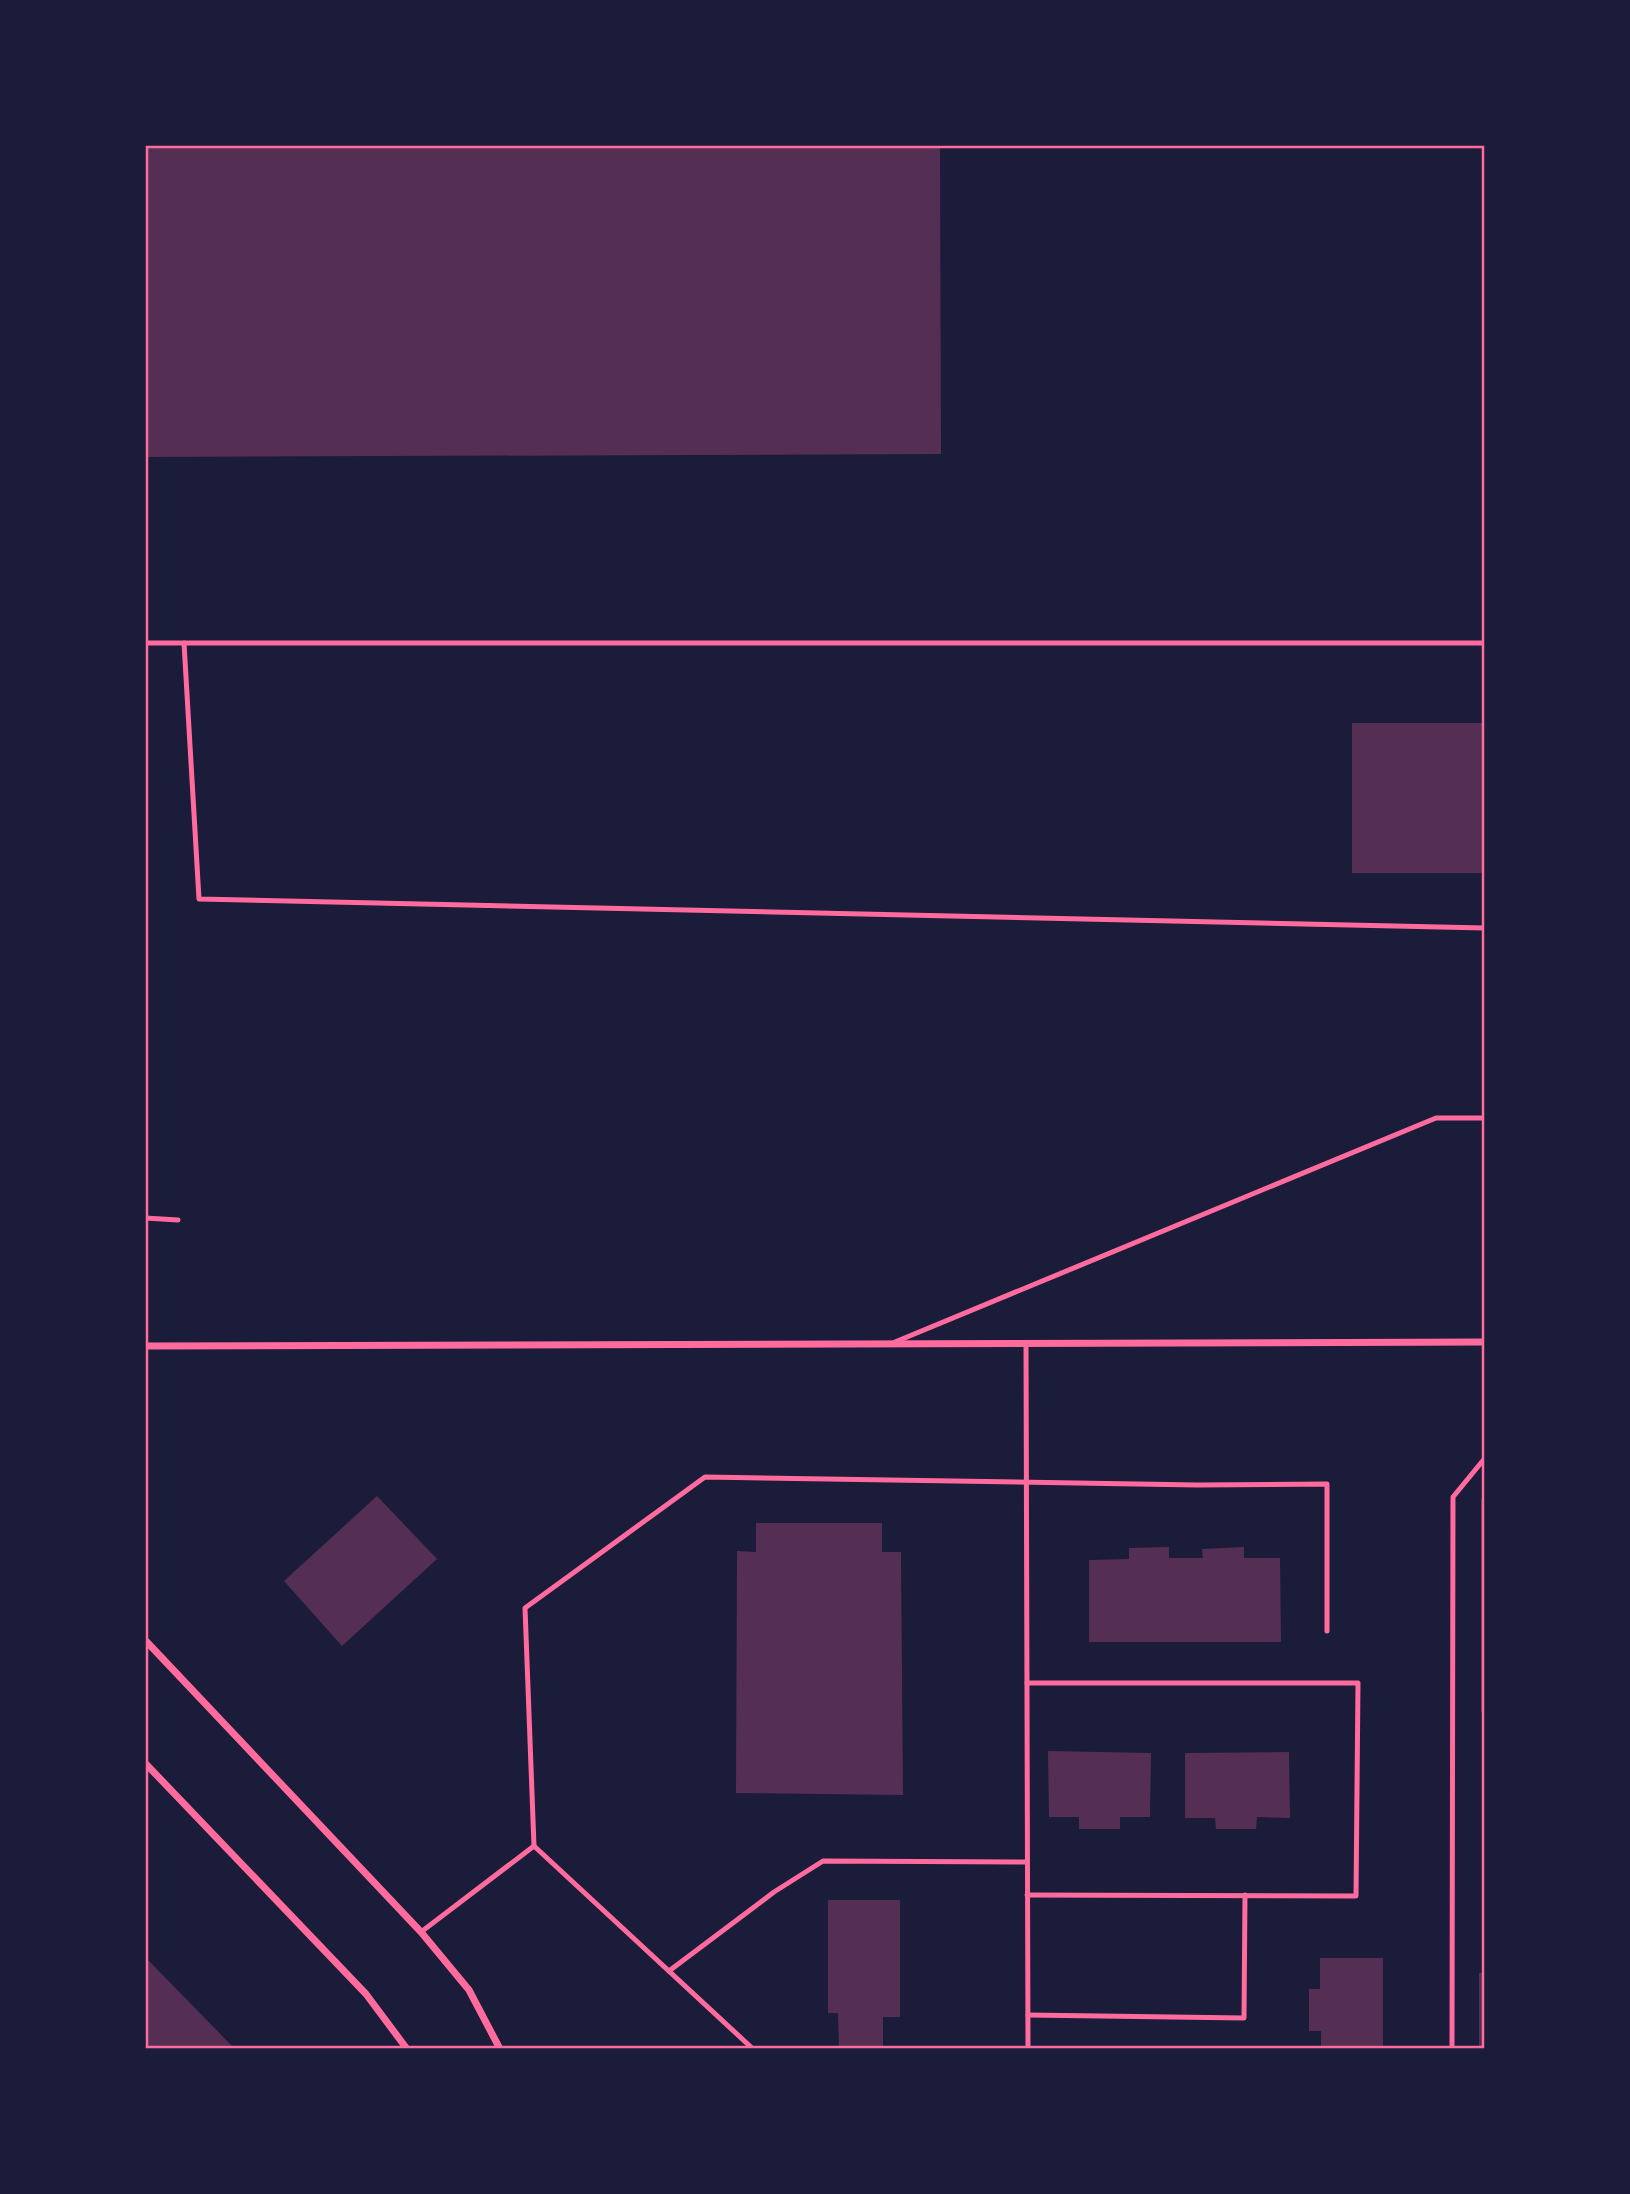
<svg xmlns="http://www.w3.org/2000/svg" width="1630" height="2194" viewBox="0 0 1630 2194" font-family="'Golos Text',sans-serif">
<rect width="100%" height="100%" fill="#1b1b3a"/>
<g fill="#542f53">
<path d="M145 145H940L941 454 145 457Z"/>
<rect x="1352" y="723" width="133" height="150"/>
<path d="M377 1496 437 1559 342 1646 284 1581Z"/>
<rect x="1481" y="1499" width="4" height="213"/>
<path d="M756 1523H882V1552H901L903 1795 736 1793 737 1551 756 1552Z"/>
<path d="M1169 1547V1558H1203L1202 1549 1244 1547V1558H1280L1281 1642H1089V1560L1129 1559V1548Z"/>
<path d="M1048 1751 1151 1753 1150 1817H1120V1829H1079V1817H1049Z"/>
<path d="M1289 1752 1290 1818 1257 1817 1256 1829H1216L1215 1818H1185V1753Z"/>
<path d="M828 1900H900V2017H883V2049H839L838 2013H828Z"/>
<path d="M1320 1958H1383V2049H1321V2031H1309V1989H1320Z"/>
<path d="M145 1961H149L235 2049H145Z"/>
<rect x="1479" y="1973" width="6" height="76"/>
</g>
<g fill="none" stroke-linecap="round" stroke-linejoin="round">
<g stroke="#ff6b9d" stroke-width="5">
<path d="M145 643H1485"/>
<path d="M184 643 199 899 1485 928"/>
<path d="M145 1218 178 1220"/>
<path d="M895 1342 1436 1118H1485"/>
<path d="M1026 1344 1028 2049"/>
<path d="M1027 1683H1358L1356 1896 1027 1895"/>
<path d="M421 1932 534 1846"/>
<path d="M669 1971 774 1892 823 1861 1027 1862"/>
<path d="M1028 2015 1244 2018 1245 1895"/>
<path d="M753 2049 534 1846 525 1608 705 1477 1197 1485 1327 1484V1631"/>
<path d="M1452 2049 1453 1497 1485 1458"/>
</g>
<g stroke="#ff6b9d" stroke-width="7">
<path d="M145 1346 1485 1342"/>
<path d="M145 1640 421 1932 469 1990 500 2049"/>
<path d="M145 1763 366 1994 407 2049"/>
</g>
</g>
<rect width="1630" height="2194" fill="none" stroke="#1b1b3a" stroke-width="294"/>
<rect x="147" y="147" width="1336" height="1900" fill="none" stroke="#ff6b9d" stroke-width="2.5"/>
</svg>
